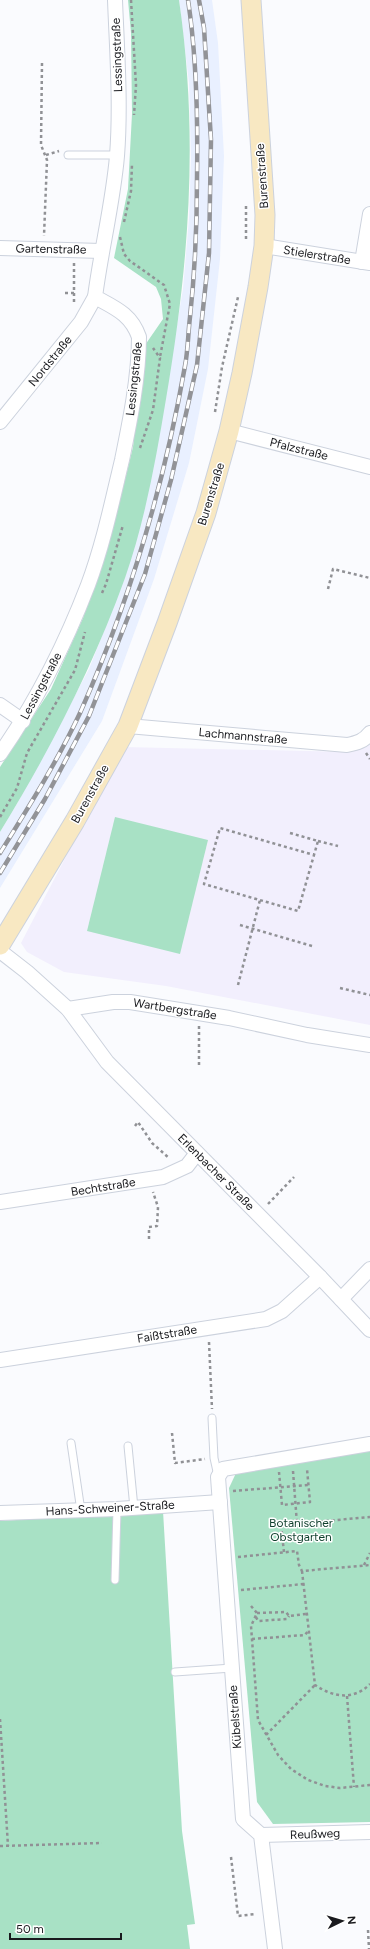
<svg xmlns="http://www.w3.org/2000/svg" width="370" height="1949" viewBox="0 0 370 1949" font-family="Figtree,sans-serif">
<rect width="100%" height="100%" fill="#fafbfe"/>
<path fill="#e9f0ff" d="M179 0H212L218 43 224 156 220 259 208 369 189 463 154 579 102 721 0 888V832L18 802 89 669 125 577 151 478 183 289 189 218 191 158 189 83Z"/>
<path fill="#f2effd" d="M364 745H370V1025L166 986 64 972 27 952 21 943 123 747 352 752Z"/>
<g fill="#a8e1c5">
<path d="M128 0H179C199 137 189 264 166 399 156 459 145 521 125 578 93 667 49 752 0 832V767L51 689 83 618 117 512 133 447 143 348 163 319 161 299 156 287 114 258 128 189 132 114 131 33Z"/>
<path d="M115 817 208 840 180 954 87 931Z"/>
<path d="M370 1449V1822L273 1824 257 1802 229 1488 237 1471Z"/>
<path d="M163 1511 182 1831 195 1924 187 1925 190 1949H0V1521Z"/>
</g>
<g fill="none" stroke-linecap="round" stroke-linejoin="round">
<defs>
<g id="lane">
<path d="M68 155H117"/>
<path d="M212 1418 214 1458 218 1476"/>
<path d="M71 1443 81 1511"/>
<path d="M128 1446 134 1508"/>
<path d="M115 1580 117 1509"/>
<path d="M175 1672 232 1668"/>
</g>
<g id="street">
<path d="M264 246 370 263"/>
<path d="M0 248 101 251"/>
<path d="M362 262 370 214"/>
<path d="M0 422 81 322 95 297"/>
<path d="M229 431 370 467"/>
<path d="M0 705 23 721"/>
<path d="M128 726 347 745C357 743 364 741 370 733"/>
<path d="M0 754C36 702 65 645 88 585 103 545 112 502 122 460 130 421 139 377 139 337 131 314 115 308 95 297 101 250 113 203 117 156 121 104 117 52 115 0"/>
<path d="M0 951 27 972 68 1009 107 1062 320 1277 370 1330"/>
<path d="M68 1009 113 1002H130L229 1018 307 1035 370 1045"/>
<path d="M0 1202 163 1177 187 1166 197 1153"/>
<path d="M341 1299 370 1269"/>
<path d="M0 1360 266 1319 282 1311 320 1277"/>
<path d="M0 1513 117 1509 220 1502"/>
<path d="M261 1835 370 1832"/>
<path d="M275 1949 261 1835 243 1819 218 1477 223 1469 370 1444"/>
</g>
<path id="secondary" d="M0 945 75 821 128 726 167 623 206 513 229 431 242 373 258 287 264 246 265 215 251 0"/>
</defs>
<use href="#lane" stroke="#ccd2dd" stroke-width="9"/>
<use href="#street" stroke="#ccd2dd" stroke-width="16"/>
<use href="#secondary" stroke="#ccd2dd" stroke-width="21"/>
<g stroke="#909195" stroke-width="2.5" stroke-dasharray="3 3" stroke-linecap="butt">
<path d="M131 0 136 85 134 115"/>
<path d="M42 63 41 145 47 160 44 236"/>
<path d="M46 155 59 151"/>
<path d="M124 222 131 191 132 164"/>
<path d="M120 237 124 254 130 261 164 285 170 304 160 357"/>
<path d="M246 239V206"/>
<path d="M74 263V304"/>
<path d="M65 293H74"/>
<path d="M215 412 222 367 238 297"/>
<path d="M140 448 153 410 160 358 153 348"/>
<path d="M328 589 333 569 370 578"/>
<path d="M102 593 106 584 123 525"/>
<path d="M366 753 370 759"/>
<path d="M0 817 17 788 27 753 75 670 85 632"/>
<path d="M290 833 318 841 314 855 220 828 204 884 298 911 314 855"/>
<path d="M318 841 338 846"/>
<path d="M240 925 312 946"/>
<path d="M238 985 260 900"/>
<path d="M340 988 370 995"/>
<path d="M199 1026V1068"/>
<path d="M135 1126 138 1122 152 1143 169 1158"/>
<path d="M268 1204 294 1177"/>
<path d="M149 1239V1227L157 1226 158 1207 153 1192"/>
<path d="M209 1342 212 1409"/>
<path d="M172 1433 175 1463 205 1459"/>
<path d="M293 1471 297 1524"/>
<path d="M279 1472 282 1505 310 1502 307 1469"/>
<path d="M233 1491 309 1485"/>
<path d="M284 1552 281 1525 370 1517"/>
<path d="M238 1557 297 1551 299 1565 302 1571 370 1565"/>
<path d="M364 1565 370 1553"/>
<path d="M302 1571 315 1685C333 1697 353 1701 370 1684"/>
<path d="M241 1590 304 1584"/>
<path d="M251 1606 257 1613 251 1626 258 1720 278 1755 291 1769 308 1780 325 1786 340 1788 370 1785"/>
<path d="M257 1613 286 1612 289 1616 306 1614"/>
<path d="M256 1617 258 1621 287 1619 289 1616"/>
<path d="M252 1639 305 1635 308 1631"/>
<path d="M347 1696 354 1787"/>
<path d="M0 1719 8 1846"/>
<path d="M266 1735 315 1685"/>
<path d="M0 1846 102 1843"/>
<path d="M231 1857 238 1916 256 1914"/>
<path d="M368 1930 369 1949"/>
</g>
<use href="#lane" stroke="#fff" stroke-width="7"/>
<use href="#street" stroke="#fff" stroke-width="14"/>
<use href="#secondary" stroke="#f8e8c2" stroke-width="19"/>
<defs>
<g id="rail">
<path d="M0 853C28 808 57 762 80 713 129 603 164 485 185 366 188 350 188 334 190 317 195 271 197 225 197 179 198 119 197 59 188 0"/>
<path d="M0 873 45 799 89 716 145 574 171 480 197 365 209 253 211 140 204 28 199 0"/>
</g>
</defs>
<use href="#rail" stroke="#929397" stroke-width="4.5"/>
<use href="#rail" stroke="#fff" stroke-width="3" stroke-dasharray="9" stroke-linecap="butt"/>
</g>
<g text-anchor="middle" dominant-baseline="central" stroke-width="3" stroke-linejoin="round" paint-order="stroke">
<g font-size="12" fill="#191a1e" stroke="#fff">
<text transform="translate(117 55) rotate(-92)">Lessingstraße</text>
<text transform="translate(262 176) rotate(-94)">Burenstraße</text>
<text transform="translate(51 249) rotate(1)">Gartenstraße</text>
<text transform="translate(317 255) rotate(9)">Stielerstraße</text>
<text transform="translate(50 361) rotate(-51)">Nordstraße</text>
<text transform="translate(134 379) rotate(-84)">Lessingstraße</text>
<text transform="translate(299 449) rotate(14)">Pfalzstraße</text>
<text transform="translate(211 494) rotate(-73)">Burenstraße</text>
<text transform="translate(41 686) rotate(-62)">Lessingstraße</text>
<text transform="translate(243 736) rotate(5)">Lachmannstraße</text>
<text transform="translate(90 794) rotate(-61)">Burenstraße</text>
<text transform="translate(175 1009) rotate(9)">Wartbergstraße</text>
<text transform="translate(216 1172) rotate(45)">Erlenbacher Straße</text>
<text transform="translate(103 1187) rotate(-9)">Bechtstraße</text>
<text transform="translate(167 1334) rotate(-9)">Faißtstraße</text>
<text transform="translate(110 1508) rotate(-3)">Hans-Schweiner-Straße</text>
<text transform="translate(235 1717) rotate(-94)">Kübelstraße</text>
<text transform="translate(315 1834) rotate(-2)">Reußweg</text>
</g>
<g font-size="12" fill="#0e3f2c" stroke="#fff">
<text x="301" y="1523">Botanischer<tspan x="301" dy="14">Obstgarten</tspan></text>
</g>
</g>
<g transform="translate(342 1921) rotate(85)" stroke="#ffffff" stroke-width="3" paint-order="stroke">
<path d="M0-3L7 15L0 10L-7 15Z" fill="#191a1e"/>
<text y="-6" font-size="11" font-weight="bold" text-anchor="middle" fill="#191a1e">N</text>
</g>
<path d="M10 1933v6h111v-6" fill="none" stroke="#191a1e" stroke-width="2"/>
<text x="16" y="1933" font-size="12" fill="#191a1e" stroke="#ffffff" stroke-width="3" paint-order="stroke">50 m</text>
</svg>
